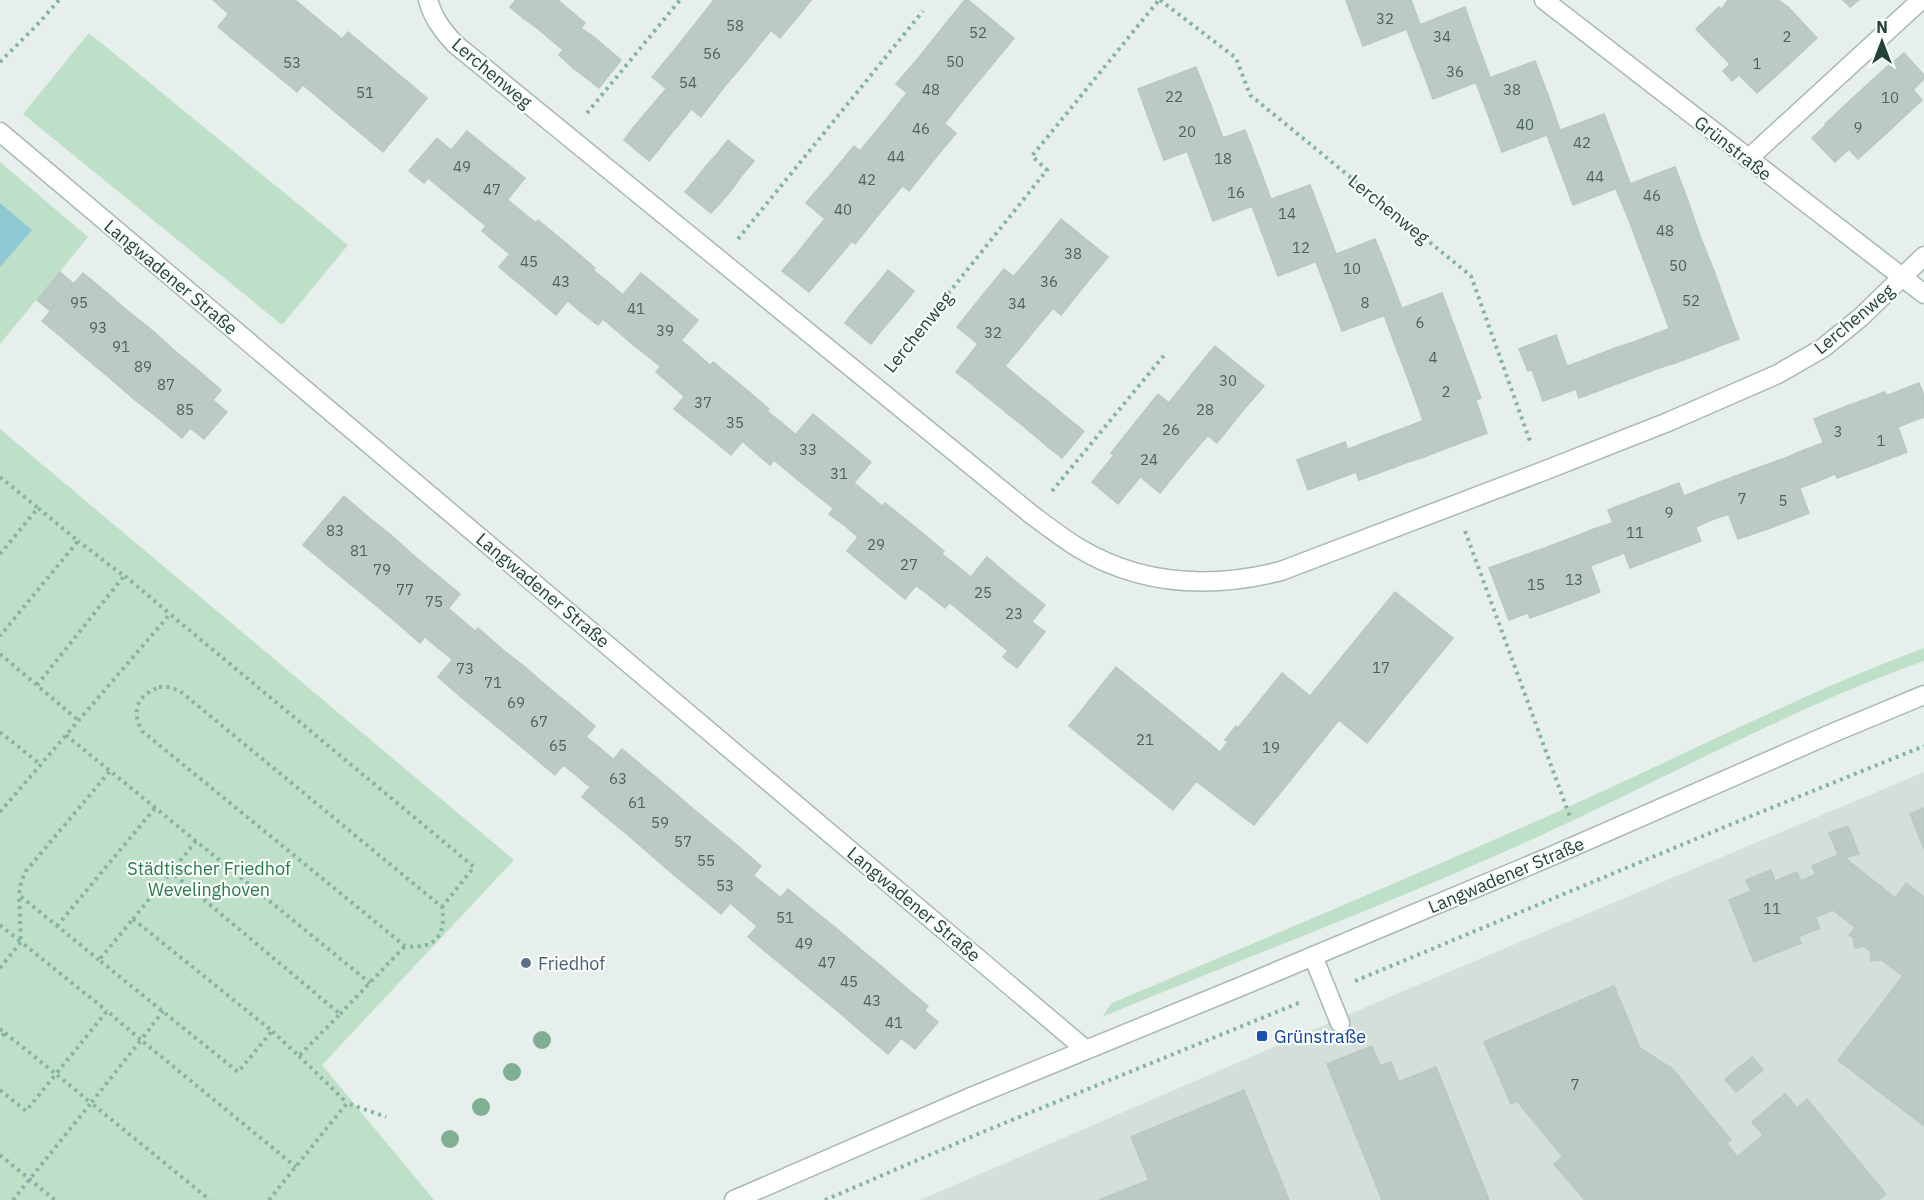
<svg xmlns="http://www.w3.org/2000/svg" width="1924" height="1200" viewBox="0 0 1924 1200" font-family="'IBM Plex Sans',sans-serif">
<rect width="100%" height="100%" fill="#e6efeb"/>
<path fill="#d4dfda" d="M1924 772V1200H920L1394 995Z"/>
<g fill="#bfe0c8">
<path d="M89 33 348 245 282 325 23 114Z"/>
<path d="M0 162 88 237 0 344Z"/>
<path d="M0 429 514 860 322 1065 434 1200H0Z"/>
<path d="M1924 648V661C1789 709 1663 780 1533 839 1391 903 1245 958 1102 1017L1112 1003C1268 937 1425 872 1579 802 1694 750 1806 692 1924 648Z"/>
</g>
<path fill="#8ec9d4" d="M0 203 32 230 0 267Z"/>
<g fill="#bbcac4" stroke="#b8c9c2" stroke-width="1.5">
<path d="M213 0H240L229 14Z"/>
<path d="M240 0H295L342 39 297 92 218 27Z"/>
<path d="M516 0H537L523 18 510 7Z"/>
<path d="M537 0 559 1 537 28 523 18Z"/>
<path d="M714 0H734L771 30 748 59 699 19Z"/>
<path d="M734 0H793L804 9 780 38Z"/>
<path d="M793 0H811L804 9Z"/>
<path d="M965 0H968L1014 38 991 66 943 27Z"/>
<path d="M1346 0H1379L1350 11Z"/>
<path d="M1379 0H1411L1420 24 1363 46 1350 11Z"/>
<path d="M1728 0H1738L1770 23 1757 35 1722 9Z"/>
<path d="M1738 0H1778L1788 7 1770 23Z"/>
<path d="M1843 0H1859L1850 7Z"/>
<path d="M559 1 572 12 550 39 537 28Z"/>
<path d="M1465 7 1477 42 1420 64 1407 30Z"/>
<path d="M1719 7 1757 35 1728 62 1696 29Z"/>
<path d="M1788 7 1817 38 1787 66 1757 35Z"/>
<path d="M572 12 585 23 563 50 550 39Z"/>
<path d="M699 19 748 59 724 87 676 48Z"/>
<path d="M943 27 991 66 967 95 920 56Z"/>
<path d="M581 28 595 38 572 67 559 55Z"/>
<path d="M348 32 427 98 383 152 303 85Z"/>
<path d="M1757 35 1787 66 1757 93 1739 75 1732 81 1723 71 1730 64 1728 62Z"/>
<path d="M595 38 608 49 585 77 572 67Z"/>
<path d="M1477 42 1490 77 1433 99 1420 64Z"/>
<path d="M676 48 724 87 701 117 652 77Z"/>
<path d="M608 49 621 60 599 88 585 77Z"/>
<path d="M1904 53 1924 75V79L1913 90 1890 65Z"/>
<path d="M920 56 967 95 944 124 896 84Z"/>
<path d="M1535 61 1548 95 1489 117 1476 83Z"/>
<path d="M1890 64 1922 100 1890 130 1857 94Z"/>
<path d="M1196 67 1210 103 1151 125 1138 89Z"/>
<path d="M666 89 691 109 680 123 655 102Z"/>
<path d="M907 93 956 133 932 162 884 122Z"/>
<path d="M1857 94 1890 130 1858 159 1825 124Z"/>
<path d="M1548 95 1560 130 1502 152 1489 117Z"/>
<path d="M655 102 680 123 669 136 644 115Z"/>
<path d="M1210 103 1223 138 1164 160 1151 125Z"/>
<path d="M1604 114 1617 148 1560 170 1547 135Z"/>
<path d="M644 115 669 136 659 149 633 128Z"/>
<path d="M884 122 932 162 909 191 860 151Z"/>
<path d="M1826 125 1848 150 1835 162 1812 138Z"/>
<path d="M633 128 659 149 649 161 624 140Z"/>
<path d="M1245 130 1258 164 1200 186 1187 151Z"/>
<path d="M467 131 495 154 457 202 428 178Z"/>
<path d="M437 138 451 150 424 183 409 171Z"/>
<path d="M728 140 754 161 743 174 717 154Z"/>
<path d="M854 146 903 185 879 214 831 174Z"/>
<path d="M1617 148 1630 183 1573 205 1560 170Z"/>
<path d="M495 154 525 178 486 226 457 202Z"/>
<path d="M717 154 743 174 733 188 706 166Z"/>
<path d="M1258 164 1271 199 1213 221 1200 186Z"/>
<path d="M706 166 733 188 722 201 696 179Z"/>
<path d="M1675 167 1688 201 1630 223 1616 189Z"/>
<path d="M831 174 879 214 855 244 806 203Z"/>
<path d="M696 179 722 201 711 213 685 192Z"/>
<path d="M1310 185 1323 219 1265 241 1252 206Z"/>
<path d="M508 200 521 211 495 242 482 231Z"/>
<path d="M1688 201 1700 236 1643 258 1630 223Z"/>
<path d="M521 211 536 223 510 254 495 242Z"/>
<path d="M825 219 852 241 841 254 814 232Z"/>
<path d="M1061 219 1108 257 1084 286 1038 248Z"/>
<path d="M1323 219 1336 254 1278 276 1265 241Z"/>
<path d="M538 220 567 244 528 291 499 267Z"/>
<path d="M814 232 841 254 830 267 803 246Z"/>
<path d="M1700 236 1714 271 1656 292 1643 258Z"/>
<path d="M1375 239 1389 274 1329 296 1316 262Z"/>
<path d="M567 244 595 268 556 315 528 291Z"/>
<path d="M803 246 830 267 819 280 793 258Z"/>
<path d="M1038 248 1084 286 1061 315 1014 276Z"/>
<path d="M793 258 819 280 809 292 782 271Z"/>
<path d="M1004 269 1053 308 1029 337 981 297Z"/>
<path d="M593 270 608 282 582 313 568 301Z"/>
<path d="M888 270 914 291 903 305 877 284Z"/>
<path d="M1714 271 1727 307 1669 328 1656 292Z"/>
<path d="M60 272 74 284 50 311 37 300Z"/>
<path d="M83 273 107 293 66 341 42 321Z"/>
<path d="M641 273 669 296 631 343 603 319Z"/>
<path d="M1389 274 1402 309 1342 331 1329 296Z"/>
<path d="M608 282 623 295 598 325 582 313Z"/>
<path d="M877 284 903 305 892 318 866 297Z"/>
<path d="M107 293 129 312 88 360 66 341Z"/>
<path d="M1442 293 1455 328 1397 350 1384 315Z"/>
<path d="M669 296 698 320 660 366 631 343Z"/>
<path d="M866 297 892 318 881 331 855 310Z"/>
<path d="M981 297 1029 337 1005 366 957 327Z"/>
<path d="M1727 307 1739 339 1722 345 1711 313Z"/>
<path d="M855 310 881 331 871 344 845 323Z"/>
<path d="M129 312 153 331 112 380 88 360Z"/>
<path d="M1711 313 1722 345 1707 351 1695 319Z"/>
<path d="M1695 319 1707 351 1691 357 1679 325Z"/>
<path d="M1679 325 1691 357 1675 363 1663 331Z"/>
<path d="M1455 328 1468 363 1410 384 1397 350Z"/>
<path d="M153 331 175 351 134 399 112 380Z"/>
<path d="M1663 331 1675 363 1659 368 1647 337Z"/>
<path d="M1556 335 1564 358 1528 371 1519 349Z"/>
<path d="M1647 337 1659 368 1643 374 1631 343Z"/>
<path d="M682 341 695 352 670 384 656 372Z"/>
<path d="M1631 343 1643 374 1627 380 1615 348Z"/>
<path d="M978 344 992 356 969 382 956 372Z"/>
<path d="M1215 346 1264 386 1240 414 1192 374Z"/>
<path d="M1615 348 1627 380 1611 386 1600 354Z"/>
<path d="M175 351 198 370 158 418 134 399Z"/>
<path d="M695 352 710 365 684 396 670 384Z"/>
<path d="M1600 354 1611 386 1595 392 1584 360Z"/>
<path d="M992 356 1005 366 982 393 969 382Z"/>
<path d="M1564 358 1576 389 1560 395 1548 364Z"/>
<path d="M1584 360 1595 392 1579 398 1568 366Z"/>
<path d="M713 362 741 385 703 432 674 409Z"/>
<path d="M1468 363 1481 398 1423 420 1410 384Z"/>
<path d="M1548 364 1560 395 1543 401 1532 370Z"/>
<path d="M1005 366 1018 377 996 404 982 393Z"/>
<path d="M198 370 221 390 182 438 158 418Z"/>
<path d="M1192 374 1240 414 1217 443 1169 403Z"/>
<path d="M1018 377 1031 388 1009 415 996 404Z"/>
<path d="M1919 383 1924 396V417L1913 421 1901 390Z"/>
<path d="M741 385 769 409 731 455 703 432Z"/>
<path d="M1031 388 1044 398 1022 425 1009 415Z"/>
<path d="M1901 390 1913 421 1898 427 1886 396Z"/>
<path d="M1885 392 1907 452 1870 466 1847 406Z"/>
<path d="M1158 394 1208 435 1184 463 1135 423Z"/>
<path d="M1044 398 1057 409 1035 436 1022 425Z"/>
<path d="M213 400 227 412 204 439 190 428Z"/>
<path d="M1476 400 1487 433 1471 439 1459 406Z"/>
<path d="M1459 406 1471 439 1455 445 1443 413Z"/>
<path d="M1847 406 1870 466 1837 478 1814 419Z"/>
<path d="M1057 409 1070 420 1048 447 1035 436Z"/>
<path d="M767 411 782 423 757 454 742 441Z"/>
<path d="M1443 413 1455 445 1439 451 1427 419Z"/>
<path d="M813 414 842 438 804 485 774 460Z"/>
<path d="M1427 419 1439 451 1424 457 1412 425Z"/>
<path d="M1070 420 1084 431 1062 458 1048 447Z"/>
<path d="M782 423 795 434 770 465 757 454Z"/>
<path d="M1135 423 1184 463 1160 493 1111 453Z"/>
<path d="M1412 425 1424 457 1408 462 1396 431Z"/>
<path d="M1396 431 1408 462 1392 468 1380 437Z"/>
<path d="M1380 437 1392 468 1376 474 1364 443Z"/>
<path d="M842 438 871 462 833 508 804 485Z"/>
<path d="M1345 442 1356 472 1340 478 1329 448Z"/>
<path d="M1364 443 1376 474 1359 480 1348 449Z"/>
<path d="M1823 443 1835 474 1816 482 1804 450Z"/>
<path d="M1329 448 1340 478 1324 484 1313 454Z"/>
<path d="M1804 450 1816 482 1799 488 1788 457Z"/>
<path d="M1313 454 1324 484 1308 490 1297 460Z"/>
<path d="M1114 455 1127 466 1105 493 1092 482Z"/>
<path d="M1788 457 1809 513 1773 527 1752 470Z"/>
<path d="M1127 466 1140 477 1118 504 1105 493Z"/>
<path d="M1752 470 1773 527 1738 539 1717 483Z"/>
<path d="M854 483 869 495 844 525 829 514Z"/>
<path d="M1679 483 1701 541 1664 555 1642 497Z"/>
<path d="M1717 483 1729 514 1711 520 1699 490Z"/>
<path d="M1699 490 1711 520 1696 527 1684 496Z"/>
<path d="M869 495 882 506 858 537 844 525Z"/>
<path d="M344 496 367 516 327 565 303 545Z"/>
<path d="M1642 497 1664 555 1630 568 1608 510Z"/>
<path d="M885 503 915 527 876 575 847 551Z"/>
<path d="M367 516 391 535 350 584 327 565Z"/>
<path d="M1612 523 1624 553 1606 560 1594 529Z"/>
<path d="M915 527 944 551 905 599 876 575Z"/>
<path d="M1594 529 1606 560 1590 566 1579 535Z"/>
<path d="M391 535 413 555 373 603 350 584Z"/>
<path d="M1579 535 1600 592 1563 606 1542 549Z"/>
<path d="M1542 549 1563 606 1530 618 1508 561Z"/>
<path d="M942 554 956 565 930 596 917 586Z"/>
<path d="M413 555 436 574 396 622 373 603Z"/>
<path d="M987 557 1015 581 978 626 950 603Z"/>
<path d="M1508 561 1528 613 1509 620 1489 568Z"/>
<path d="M956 565 971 577 945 608 930 596Z"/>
<path d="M436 574 460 594 420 643 396 622Z"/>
<path d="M1015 581 1045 605 1008 651 978 626Z"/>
<path d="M1395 592 1453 638 1367 743 1310 696Z"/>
<path d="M448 608 462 620 438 648 425 637Z"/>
<path d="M462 620 476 632 452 659 438 648Z"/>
<path d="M1031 621 1045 632 1017 668 1003 657Z"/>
<path d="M478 628 502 649 461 697 438 677Z"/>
<path d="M502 649 525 667 484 716 461 697Z"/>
<path d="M525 667 548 687 507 735 484 716Z"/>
<path d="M1116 667 1220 752 1173 810 1069 726Z"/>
<path d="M1282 673 1339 720 1254 825 1196 781 1228 742 1225 740 1236 726 1238 728Z"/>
<path d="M548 687 571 706 530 754 507 735Z"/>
<path d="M571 706 595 726 555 775 530 754Z"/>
<path d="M586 737 600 748 576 775 563 765Z"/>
<path d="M600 748 614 760 590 787 576 775Z"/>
<path d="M622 749 646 769 606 817 582 797Z"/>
<path d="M646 769 669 788 629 836 606 817Z"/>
<path d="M669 788 692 808 652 856 629 836Z"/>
<path d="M692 808 715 827 674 875 652 856Z"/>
<path d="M1924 808V849L1910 814Z"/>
<path d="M1848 826 1859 854 1844 858 1840 854 1838 855 1829 833Z"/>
<path d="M715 827 738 846 697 894 674 875Z"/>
<path d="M738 846 761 866 721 914 697 894Z"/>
<path d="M1840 854 1885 890 1856 928 1833 910 1816 917 1801 881 1816 874 1812 866Z"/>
<path d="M1771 870 1775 881 1797 872 1820 928 1798 937 1801 943 1754 962 1729 900 1751 891 1746 880Z"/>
<path d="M753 875 781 898 757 926 730 903Z"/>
<path d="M1906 883 1924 897V949L1903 976 1881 960 1871 961 1870 951 1864 946 1855 948 1853 938 1849 935 1885 890 1895 898Z"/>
<path d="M788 889 812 909 772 957 748 937Z"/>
<path d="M812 909 836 928 795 976 772 957Z"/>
<path d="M836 928 858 947 818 995 795 976Z"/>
<path d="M858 947 881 966 841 1014 818 995Z"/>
<path d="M1924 949V1126L1838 1060Z"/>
<path d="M881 966 904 986 863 1033 841 1014Z"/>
<path d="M904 986 928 1006 888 1054 863 1033Z"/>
<path d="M1614 986 1640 1048 1668 1066 1562 1156 1517 1101 1511 1104 1484 1042Z"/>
<path d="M924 1010 938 1022 915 1049 901 1038Z"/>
<path d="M1372 1046 1388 1086 1436 1067 1489 1200H1382L1327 1064Z"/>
<path d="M1752 1057 1763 1070 1736 1092 1725 1079Z"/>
<path d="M1391 1062 1399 1082 1388 1086 1380 1066Z"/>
<path d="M1670 1066 1731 1140 1660 1200H1585L1554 1164Z"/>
<path d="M1244 1090 1289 1200H1157L1131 1137Z"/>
<path d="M1785 1094 1797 1108 1807 1099 1886 1194 1878 1200H1687L1763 1135 1752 1122Z"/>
<path d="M1727 1144 1738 1158 1687 1200H1660Z"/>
<path d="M1149 1180 1157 1200H1099Z"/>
</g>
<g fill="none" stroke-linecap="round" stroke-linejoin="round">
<defs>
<path id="service" d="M1313 956 1340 1023"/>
<g id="minor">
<path d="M428 0C433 18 442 30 455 44L1032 515C1047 526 1061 537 1077 547 1141 586 1210 589 1281 571L1541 472 1668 422 1778 374 1823 348 1861 317 1924 256"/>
<path d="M1544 0 1924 294"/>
<path d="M0 132 1085 1049"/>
<path d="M1748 159 1921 0"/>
<path d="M734 1200 971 1097 1242 986 1547 858 1835 732 1924 695"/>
</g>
</defs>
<use href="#service" stroke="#a8b8b2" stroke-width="21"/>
<use href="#minor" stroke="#a8b8b2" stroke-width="21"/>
<g stroke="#86b3a5" stroke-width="4" stroke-dasharray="3 4.5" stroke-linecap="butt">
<path d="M1160 0 1236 58 1250 95 1471 276 1531 444"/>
<path d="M0 62 37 25 59 0"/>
<path d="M587 113 680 0"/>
<path d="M738 239 923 11"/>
<path d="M892 364 1047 170 1032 156 1159 0"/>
<path d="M0 477 38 508"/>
<path d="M1052 491 1166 353"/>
<path d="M1465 531 1570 817"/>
<path d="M0 554 38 508 78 541 0 636"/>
<path d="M125 576 170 614"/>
<path d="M0 654 78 720"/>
<path d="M37 685 124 576 78 541"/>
<path d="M159 687H170L180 691 442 907C447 936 434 950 405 946L142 731C131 710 137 696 159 687Z"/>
<path d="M0 732 41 765"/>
<path d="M66 735 370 983"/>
<path d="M0 812 170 614 474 867 442 907"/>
<path d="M196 841 171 872 340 1014 299 1056 272 1031"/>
<path d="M133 919 272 1031 238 1072 99 960Z"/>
<path d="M133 919 171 872"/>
<path d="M0 925 21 942 19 895"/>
<path d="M57 926 155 808"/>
<path d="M99 960 19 895 21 882 26 871 110 771"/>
<path d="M0 968 21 942 107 1011"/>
<path d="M1355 981 1751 816 1924 746"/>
<path d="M340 1014 405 946"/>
<path d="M0 1029 5 1033 0 1039"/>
<path d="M5 1033 56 1074 107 1011 141 1040 163 1011"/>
<path d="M299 1056 347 1103"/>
<path d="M0 1090 26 1111 56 1074 91 1103 141 1040 296 1167"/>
<path d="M0 1155 55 1200"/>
<path d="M13 1200 91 1103 210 1200"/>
<path d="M269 1200 347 1103 386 1117"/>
<path d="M825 1200 985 1131 1301 1002"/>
</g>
<use href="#service" stroke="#fff" stroke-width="18"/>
<use href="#minor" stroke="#fff" stroke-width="18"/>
</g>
<g fill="#80af93">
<circle cx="542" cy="1040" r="9"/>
<circle cx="512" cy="1072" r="9"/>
<circle cx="481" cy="1107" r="9"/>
<circle cx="450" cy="1139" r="9"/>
</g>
<circle fill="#5c6f8a" stroke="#f7fbf9" stroke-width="2" cx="526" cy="963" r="6"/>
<rect fill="#1a4fb4" stroke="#f7fbf9" stroke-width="2" x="1256" y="1030" width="12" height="12" rx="3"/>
<g text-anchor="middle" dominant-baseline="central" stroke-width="4.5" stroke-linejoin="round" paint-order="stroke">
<g font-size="15" fill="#4a645c">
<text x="1385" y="18">32</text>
<text x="735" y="25">58</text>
<text x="978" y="32">52</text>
<text x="1442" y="36">34</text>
<text x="1787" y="36">2</text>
<text x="712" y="53">56</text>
<text x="955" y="61">50</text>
<text x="292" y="62">53</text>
<text x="1757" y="63">1</text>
<text x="1455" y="71">36</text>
<text x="688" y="82">54</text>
<text x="931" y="89">48</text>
<text x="1512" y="89">38</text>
<text x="365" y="92">51</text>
<text x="1174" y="96">22</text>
<text x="1890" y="97">10</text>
<text x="1525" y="124">40</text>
<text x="1858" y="127">9</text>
<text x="921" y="128">46</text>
<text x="1187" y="131">20</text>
<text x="1582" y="142">42</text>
<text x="896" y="156">44</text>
<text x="1223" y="158">18</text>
<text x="462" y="166">49</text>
<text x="1595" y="176">44</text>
<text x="867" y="179">42</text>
<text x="492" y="189">47</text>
<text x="1236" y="192">16</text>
<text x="1652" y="195">46</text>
<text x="843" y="209">40</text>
<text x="1287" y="213">14</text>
<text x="1665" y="230">48</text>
<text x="1301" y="247">12</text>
<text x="1073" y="253">38</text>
<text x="529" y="261">45</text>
<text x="1678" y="265">50</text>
<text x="1352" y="268">10</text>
<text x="561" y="281">43</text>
<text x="1049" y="281">36</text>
<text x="1691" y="300">52</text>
<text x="79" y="302">95</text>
<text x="1365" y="302">8</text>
<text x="1017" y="303">34</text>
<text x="636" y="308">41</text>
<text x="1420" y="322">6</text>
<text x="98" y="327">93</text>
<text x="665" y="330">39</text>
<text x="993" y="332">32</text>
<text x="121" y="346">91</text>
<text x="1433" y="357">4</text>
<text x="143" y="366">89</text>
<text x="1228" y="380">30</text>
<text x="166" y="384">87</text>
<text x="1446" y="391">2</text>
<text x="703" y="402">37</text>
<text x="185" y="409">85</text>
<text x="1205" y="409">28</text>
<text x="735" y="422">35</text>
<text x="1171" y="429">26</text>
<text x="1838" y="431">3</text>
<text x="1881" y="440">1</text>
<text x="808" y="449">33</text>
<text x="1149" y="459">24</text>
<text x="839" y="473">31</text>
<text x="1742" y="498">7</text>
<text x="1783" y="500">5</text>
<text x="1669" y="512">9</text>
<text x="335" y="530">83</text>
<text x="1635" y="532">11</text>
<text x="876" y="544">29</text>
<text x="359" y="550">81</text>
<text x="909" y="564">27</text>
<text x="382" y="569">79</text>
<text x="1574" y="579">13</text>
<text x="1536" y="584">15</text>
<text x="405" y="589">77</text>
<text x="983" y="592">25</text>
<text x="434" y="601">75</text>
<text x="1014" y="613">23</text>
<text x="1381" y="667">17</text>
<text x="465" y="668">73</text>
<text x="493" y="682">71</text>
<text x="516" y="702">69</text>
<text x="539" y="721">67</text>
<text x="1145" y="739">21</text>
<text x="558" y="745">65</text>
<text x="1271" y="747">19</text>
<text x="618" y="778">63</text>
<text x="637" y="802">61</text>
<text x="660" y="822">59</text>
<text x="683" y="841">57</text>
<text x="706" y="860">55</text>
<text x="725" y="885">53</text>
<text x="1772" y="908">11</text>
<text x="785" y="917">51</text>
<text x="804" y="943">49</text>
<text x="827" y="962">47</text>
<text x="849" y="981">45</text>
<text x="872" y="1000">43</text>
<text x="894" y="1022">41</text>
<text x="1575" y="1084">7</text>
</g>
<g font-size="18" fill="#24423a" stroke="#f7fbf9">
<text transform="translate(492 73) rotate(40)">Lerchenweg</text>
<text transform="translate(1733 148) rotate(38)">Grünstraße</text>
<text transform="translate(1389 209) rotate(39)">Lerchenweg</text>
<text transform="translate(171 277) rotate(40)">Langwadener Straße</text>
<text transform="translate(1854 319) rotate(-40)">Lerchenweg</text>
<text transform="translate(918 332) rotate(-51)">Lerchenweg</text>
<text transform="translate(543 590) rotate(40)">Langwadener Straße</text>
<text transform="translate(1506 875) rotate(-23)">Langwadener Straße</text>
<text transform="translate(914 904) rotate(40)">Langwadener Straße</text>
</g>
<g font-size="18" fill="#2d7a4b" stroke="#f7fbf9">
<text x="209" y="868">Städtischer Friedhof<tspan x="209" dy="21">Wevelinghoven</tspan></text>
</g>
<g font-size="18" fill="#4e5e75" stroke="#f7fbf9" text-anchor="start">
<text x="538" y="963">Friedhof</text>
</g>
<g font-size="18" fill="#164399" stroke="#f7fbf9" text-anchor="start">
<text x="1274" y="1036">Grünstraße</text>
</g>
</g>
<g transform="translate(1882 42)" stroke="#f7fbf9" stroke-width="4.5" paint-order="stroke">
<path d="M0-4.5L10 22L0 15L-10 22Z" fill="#24423a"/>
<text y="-9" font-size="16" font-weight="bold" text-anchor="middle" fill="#24423a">N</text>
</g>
</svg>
